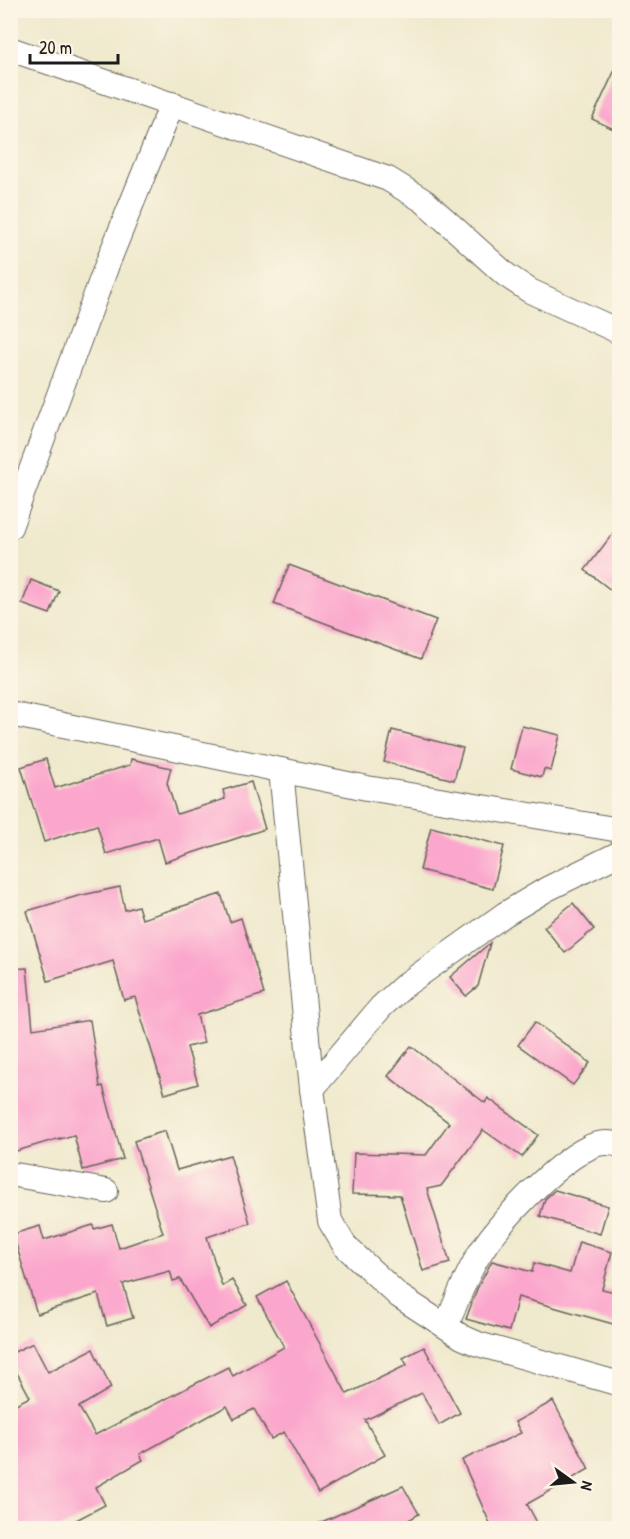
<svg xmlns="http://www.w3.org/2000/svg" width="630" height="1539" viewBox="0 0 630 1539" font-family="'Patrick Hand',sans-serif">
<rect width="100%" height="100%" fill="#fcf5e5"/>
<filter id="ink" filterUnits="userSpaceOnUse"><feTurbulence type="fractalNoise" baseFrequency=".0167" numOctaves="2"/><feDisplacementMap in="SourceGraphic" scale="12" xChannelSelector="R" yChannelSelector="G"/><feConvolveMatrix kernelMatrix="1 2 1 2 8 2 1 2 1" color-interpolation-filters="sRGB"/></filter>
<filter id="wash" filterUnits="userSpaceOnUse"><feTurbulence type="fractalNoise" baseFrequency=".008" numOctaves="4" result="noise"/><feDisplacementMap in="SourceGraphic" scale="24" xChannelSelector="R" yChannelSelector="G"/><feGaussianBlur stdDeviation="1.35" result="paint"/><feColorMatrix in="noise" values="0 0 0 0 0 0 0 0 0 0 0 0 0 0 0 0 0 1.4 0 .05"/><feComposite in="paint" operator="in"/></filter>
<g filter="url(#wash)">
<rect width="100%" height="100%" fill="#efe9cd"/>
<g id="blocks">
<g fill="#fba6cc">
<path d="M620 59V132L592 119Z"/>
<path d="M620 524V597L585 570Z"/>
<path d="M289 565 436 620 421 659 274 604Z"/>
<path d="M31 580 59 591 50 614 22 604Z"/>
<path d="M522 726 560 735 551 771 544 769 542 777 511 769Z"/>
<path d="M392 730 463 748 454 780 384 762Z"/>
<path d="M46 759 55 788 130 765 131 759 171 768 167 783 177 814 225 799 223 790 251 782 265 829 165 862 158 838 106 854 97 825 44 842 21 767Z"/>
<path d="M431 827 504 846 493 889 420 870Z"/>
<path d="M120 887 125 910 138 906 142 919 221 894 230 922 241 918 264 994 197 1015 204 1043 187 1047 198 1084 165 1094 135 997 124 1000 113 961 48 981 27 911 78 896Z"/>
<path d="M573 903 594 929 565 953 544 927Z"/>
<path d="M490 943 478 986 466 996 450 977Z"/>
<path d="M27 968 33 1029 90 1020 100 1087 103 1086 123 1159 83 1170 74 1135 60 1139V1138L10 1153V969Z"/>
<path d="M535 1022 590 1063 573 1085 518 1045Z"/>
<path d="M411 1046 485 1103 488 1098 538 1135 522 1157 483 1130 441 1186 427 1189 450 1263 423 1271 400 1195 352 1194 354 1153 426 1155 449 1123 388 1076Z"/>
<path d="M165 1131 177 1170 230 1155 250 1223 207 1237 222 1286 232 1280 247 1305 209 1328 180 1279 173 1281 170 1271 123 1284 133 1318 107 1326 98 1294 37 1314 13 1234 40 1226 44 1240 93 1225 94 1229 112 1224 119 1248 163 1233 134 1141Z"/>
<path d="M555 1190 608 1206 600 1234 540 1216 545 1199Z"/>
<path d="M579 1242 612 1252 602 1289 620 1293V1326L518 1297 509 1331 466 1319 477 1289 492 1261 532 1272 534 1263 570 1273Z"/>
<path d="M286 1281 347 1394 407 1365 403 1358 424 1347 460 1413 439 1425 422 1393 365 1420 385 1455 318 1493 284 1432 271 1439 254 1409 234 1419 227 1406 140 1454 143 1460 96 1487 105 1505 61 1528H17L10 1518V1407L30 1397 10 1360V1354L33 1343 48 1372 93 1349 111 1388 79 1407 95 1435 228 1367 233 1376 284 1347 257 1297Z"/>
<path d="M553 1401 589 1469 527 1504 540 1528H492L462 1460 521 1433 515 1422Z"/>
<path d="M403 1486 419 1514 395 1528H308Z"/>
</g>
</g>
</g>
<g filter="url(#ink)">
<use href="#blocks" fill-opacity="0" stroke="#66645a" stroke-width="1.5"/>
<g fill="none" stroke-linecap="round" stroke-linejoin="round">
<defs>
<g id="street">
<path d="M10 49 388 179 424 201 506 275 530 291 620 332"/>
<path d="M10 527 108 262 172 104"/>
<path d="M10 714 367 788 620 830"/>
<path d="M281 770 312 1089 330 1221 345 1246 399 1296 462 1337 478 1344 620 1384"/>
<path d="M312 1089 381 1007 405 985 505 914 547 889 620 853"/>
<path d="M10 1174 106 1191"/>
<path d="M446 1326C456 1303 464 1280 477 1258 497 1224 552 1166 588 1148 598 1142 609 1142 620 1145"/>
</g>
</defs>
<use href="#street" stroke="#66645a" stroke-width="26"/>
<use href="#street" stroke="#fff" stroke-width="24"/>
</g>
</g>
<rect width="630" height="1539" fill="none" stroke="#fcf5e5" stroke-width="36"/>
<g transform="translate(573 1482) rotate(105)" stroke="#fcf5e5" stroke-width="4.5" paint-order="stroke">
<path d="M0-4.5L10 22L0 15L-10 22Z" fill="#1c1c1c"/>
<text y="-9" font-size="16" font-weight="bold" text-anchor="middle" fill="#1c1c1c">N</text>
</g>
<path d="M30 54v9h88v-9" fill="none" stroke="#1c1c1c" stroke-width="3"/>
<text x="39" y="54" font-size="18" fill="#1c1c1c" stroke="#fcf5e5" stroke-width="4.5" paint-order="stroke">20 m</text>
</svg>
